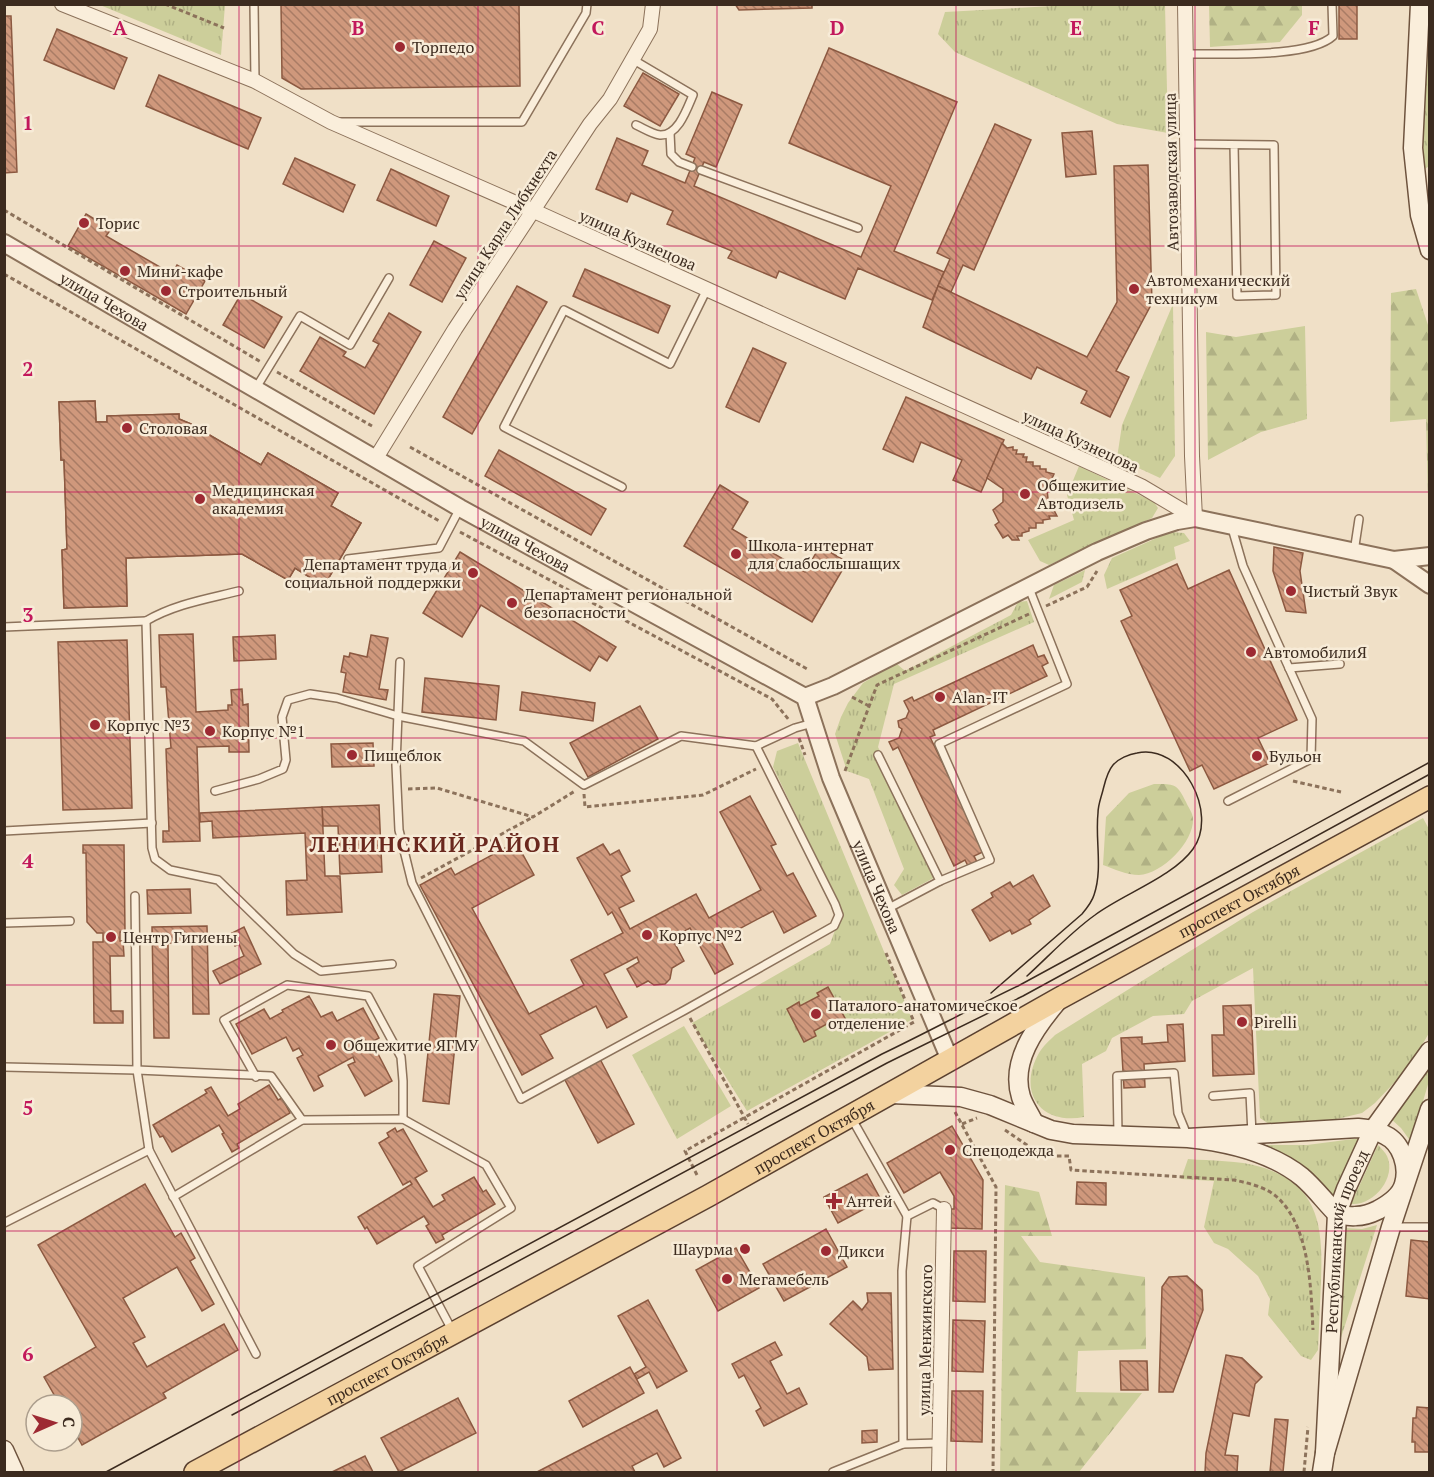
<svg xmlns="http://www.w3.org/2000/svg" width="1434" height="1477" viewBox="0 0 1434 1477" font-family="'PT Serif',serif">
<defs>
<pattern id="grass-tufts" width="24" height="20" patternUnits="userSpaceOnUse" patternTransform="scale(1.5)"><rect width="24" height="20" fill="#ccce9a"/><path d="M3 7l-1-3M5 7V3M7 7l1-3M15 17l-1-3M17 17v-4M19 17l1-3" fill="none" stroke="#b0b184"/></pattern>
<pattern id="forest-firs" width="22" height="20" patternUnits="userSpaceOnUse" patternTransform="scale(1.5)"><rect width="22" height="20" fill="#ccce9a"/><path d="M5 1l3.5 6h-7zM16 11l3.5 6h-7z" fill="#b0b184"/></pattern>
<pattern id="building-back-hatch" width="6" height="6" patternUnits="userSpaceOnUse" patternTransform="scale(1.5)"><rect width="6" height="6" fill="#cf987c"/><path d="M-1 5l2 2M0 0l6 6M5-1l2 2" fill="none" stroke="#a97c65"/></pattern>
</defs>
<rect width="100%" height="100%" fill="#f0e0c7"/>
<g fill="url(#grass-tufts)">
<path d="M1089 4 1165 5 1168 133 1117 124 955 52 938 34 945 12Z"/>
<path d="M1429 4V166L1421 172 1419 150Z"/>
<path d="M100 5H225L221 55Z"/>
<path d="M1173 304 1175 456 1160 478 1117 458 1122 425Z"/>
<path d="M1079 466 1154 502 1158 508 1152 518 1049 565 1040 561 1028 540 1074 520 1067 495Z"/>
<path d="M1170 532 1184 533 1190 541 1174 547 1176 559 1107 589 1104 575 1112 558Z"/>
<path d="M1085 570 1082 582 1049 599 1054 585Z"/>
<path d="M1027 601 1034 622 894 684 878 747 941 874 902 895 894 885 904 869 869 779 847 771 835 734 841 717 848 703 863 683 896 663 905 671 1011 615 1018 602Z"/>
<path d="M798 743 911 1017V1020L747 1111 692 1023 830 944 842 911 773 767 777 751Z"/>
<path d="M1423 818 1430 831 1429 1033 1410 1066 1375 1103 1362 1113 1333 1120 1302 1124H1269L1260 1118 1253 968 1192 1001 1184 1014 1153 1016 1112 1038 1106 1051 1082 1064 1084 1117C1040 1125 1017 1092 1039 1053 1043 1046 1050 1040 1055 1035L1253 912Z"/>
<path d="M684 1026 731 1106 677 1139 632 1055Z"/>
<path d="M1429 1067V1081L1411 1142 1401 1128 1391 1119Z"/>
<path d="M1361 1138 1334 1199 1316 1176 1303 1165 1261 1145H1307Z"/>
<path d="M1378 1145C1381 1148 1385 1152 1387 1156 1397 1178 1373 1206 1351 1204Z"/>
<path d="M1188 1159C1212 1161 1238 1160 1261 1167 1320 1185 1323 1228 1321 1281 1320 1304 1319 1327 1318 1350L1311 1360 1301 1356 1268 1315 1270 1299 1258 1276 1228 1249 1214 1243 1204 1227 1214 1181 1181 1179Z"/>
<path d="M1377 1225 1339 1344 1345 1228 1362 1229Z"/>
</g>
<g fill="url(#forest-firs)">
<path d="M1209 5H1302V15L1280 42 1210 47Z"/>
<path d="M1416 289 1430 331 1429 542 1426 419 1390 422 1391 293Z"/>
<path d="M1305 326 1307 419 1261 432 1208 460 1206 332 1236 337Z"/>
<path d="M1154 784C1174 784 1177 783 1186 802 1188 807 1193 813 1193 819 1194 842 1162 874 1139 875 1127 875 1114 869 1103 865L1106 817 1129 793Z"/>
<path d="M1005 1185 1039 1192 1052 1236H1021L1040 1262 1145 1277 1146 1349 1078 1351 1076 1392 1142 1393 1079 1472H1000Z"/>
</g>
<g fill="url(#building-back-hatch)" stroke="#8c5941" stroke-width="1.5" fill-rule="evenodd">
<path d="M281 4H519L520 86 301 89 282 78Z"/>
<path d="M735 4H812V8L739 10Z"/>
<rect x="1339" y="4" width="18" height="35"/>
<path d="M4 16H11L17 172 4 173Z"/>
<path d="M57 29 127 58 114 89 44 60Z"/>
<path d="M829 48 957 102 894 251 944 272 932 300 858 268 845 299 779 271 776 278 728 258 732 251 667 224 673 211 631 193 627 202 596 189 617 138 648 151 642 165 685 183 695 158 686 154 712 92 742 105 716 167 704 162 694 186 861 257 891 186 789 143Z"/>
<path d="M643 73 679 94 660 126 624 106Z"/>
<path d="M159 75 261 118 248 149 146 106Z"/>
<path d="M995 124 1031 140 974 270 963 265 951 292 938 286 950 259 937 253Z"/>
<path d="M1092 131 1096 174 1066 177 1062 133Z"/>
<path d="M295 158 355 185 343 212 283 184Z"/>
<path d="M1148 165 1152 303 1116 371 1129 377 1110 417 1081 403 1087 391 1037 367 1031 379 923 327 938 286 1087 357 1117 302 1114 166Z"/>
<path d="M391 169 449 196 436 226 377 200Z"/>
<path d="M86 214 111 229 106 236 172 274 177 265 205 281 186 314 68 246Z"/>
<path d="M434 241 466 258 442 302 410 285Z"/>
<path d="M585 269 670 306 658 333 573 296Z"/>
<path d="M517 286 547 302 472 434 443 417Z"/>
<path d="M241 294 282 317 264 348 223 325Z"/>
<path d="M389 313 421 332 374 414 300 371 320 337 346 352 343 356 365 368 379 344 373 341Z"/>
<path d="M753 348 786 363 759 422 726 407Z"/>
<path d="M906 397 1004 440 981 492 953 480 962 460 921 442 913 462 883 449Z"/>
<path d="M95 401 96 422H107V416L179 414V419L191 424 190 429 195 430V428L206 433 261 465 268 453 338 493 331 506 361 523 324 586 295 568 288 580 242 554 126 558 127 606 64 608 62 550 67 549 64 460H61L59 402ZM186 446 192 447V457L213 470 176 534 189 542 125 544V539L100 540 97 448 108 447 109 454 180 451V447L185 452Z"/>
<path d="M95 401 96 422H107V416L179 414V419L191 424 190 429 195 430V428L206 433 261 465 268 453 338 493 331 506 361 523 324 586 295 568 288 580 242 554 126 558 127 606 64 608 62 550 67 549 64 460H61L59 402Z"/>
<path d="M1002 443 1007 448 1013 447V450H1017L1016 454H1024L1023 457H1027L1026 462H1033V466H1040V469H1046V472L1054 474 1047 489 1048 499 1057 516H1049L1050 519 1043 520V523H1036V528H1029V531L1022 533V536H1017L1019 540H1012L1008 535 1003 538 995 525 999 522 993 510 1003 502V489L987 478Z"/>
<path d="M499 450 606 509 591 535 485 476Z"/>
<path d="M720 485 748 502 732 529 805 572 820 546 847 562 812 622 684 546Z"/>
<path d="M1274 547 1303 553 1300 571 1306 613 1286 611 1273 571Z"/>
<path d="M460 552 616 647 607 661 599 656 590 671 481 605 462 637 423 613Z"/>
<path d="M1177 564 1188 589 1229 570 1297 720 1258 738 1270 763 1214 789 1202 765 1190 771 1121 621 1132 616 1120 590Z"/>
<path d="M193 634 196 712 228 710V705H232L231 690 242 689 243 705 248 704 249 752H229V746L197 747 200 841 163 842V831H169L166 749 171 748 166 687H161L159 635Z"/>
<path d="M275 635 276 659 234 661 233 637Z"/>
<path d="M371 635 388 638 379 689 388 690 386 700 343 692 346 673 341 672 344 656 349 657 350 653 367 657Z"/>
<path d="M127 640 132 808 63 810 58 642Z"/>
<path d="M1033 645 1038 657 1044 655 1048 663 1042 666 1047 676 933 730 935 735 930 737 985 851 974 856 977 862 968 866 965 860 954 866 898 747 893 750 889 742 899 738 902 729 899 727 898 721 906 718 909 711 904 701 912 697 914 701Z"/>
<path d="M425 678 499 686 496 720 422 712Z"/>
<path d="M522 692 595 703 593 721 520 710Z"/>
<path d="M640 706 658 739 588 777 570 743Z"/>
<path d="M373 743 374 766 332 767 331 744Z"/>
<path d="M750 796 776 844 771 846 787 876 793 873 816 916 784 933 773 911 720 939 733 964 715 974 690 928 672 938 684 961 672 968 670 979 665 984 654 985 648 981 637 987 627 969 639 962 637 957 604 974 627 1017 607 1028 596 1006 540 1035 553 1058 522 1075 420 885 451 868 455 875 516 842 534 875 472 908 529 1014 584 985 571 960 623 933 612 912 608 915 577 858 603 844 610 855 619 850 630 871 621 876 634 901 619 908 630 929 696 894 709 918 761 890 720 812Z"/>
<path d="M379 805 382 872 340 874 338 826H323L322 807Z"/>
<path d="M322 807 325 876H340L342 912 287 915 286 881 307 880 305 833 213 838 212 821 200 822V813Z"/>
<path d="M83 845H124L125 932H120V941H123L124 956H110L111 1011H123V1023H94L93 942H103V933H97L87 922 86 853H83Z"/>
<path d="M1033 875 1050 906 1029 920 1031 924 1012 934 1010 930 990 941 972 910 993 897 991 893 1010 882 1013 887Z"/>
<path d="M190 889 191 913 148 914 147 890Z"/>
<path d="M207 926 209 1014H193L192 943H168L169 1038H154L152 927Z"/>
<path d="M244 927 261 964 220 984 213 971 244 956 239 944 235 946 230 934Z"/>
<path d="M828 987 846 1020 835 1026 832 1021 814 1031 816 1036 804 1042 787 1009 799 1002 800 1006 819 996 817 993Z"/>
<path d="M434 994 460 996 449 1104 423 1101Z"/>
<path d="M309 996 321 1017 332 1012 337 1021 363 1008 379 1038 370 1043 374 1051 376 1050 392 1081 365 1096 348 1065 355 1062 353 1057 318 1076 323 1086 314 1091 297 1058 303 1055 299 1048 293 1051 286 1037 252 1054 236 1024 264 1009 270 1019 283 1012 282 1010Z"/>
<path d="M1251 1005 1254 1074 1213 1076 1212 1035H1224L1223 1006Z"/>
<path d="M1183 1024 1185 1061 1144 1064 1145 1087 1124 1088 1121 1038 1142 1037V1044L1168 1042 1167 1025Z"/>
<path d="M600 1059 634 1124 598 1143 564 1078Z"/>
<path d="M269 1085 278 1100 282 1098 290 1113 237 1144 239 1148 232 1152 222 1134 224 1133 219 1125 172 1152 163 1136 160 1137 153 1125 207 1093 205 1090 211 1087 228 1116 240 1109 238 1104Z"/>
<path d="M952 1126 983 1180 982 1229 948 1228V1209H954V1196L940 1172 904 1193 887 1163Z"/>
<path d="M395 1128 397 1132 403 1129 427 1171 415 1178 433 1207 445 1200 442 1195 474 1177 483 1192 486 1190 495 1204 442 1235 444 1239 436 1243 426 1226 429 1224 424 1216 377 1244 367 1227 365 1229 358 1217 412 1184 410 1181 403 1185 379 1143 389 1137 387 1133Z"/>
<path d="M867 1174 881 1200 838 1223 824 1197Z"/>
<path d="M1077 1182 1106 1183V1205L1076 1204Z"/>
<path d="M145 1184 175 1237 181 1233 195 1258 190 1261 214 1304 202 1311 177 1267 123 1298 145 1337 133 1343 147 1367 224 1324 238 1350 163 1393 166 1398 82 1445 72 1427V1405H60L44 1377 96 1347 38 1245Z"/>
<path d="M826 1229 847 1267 784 1301 763 1264Z"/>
<path d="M1411 1240 1430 1242V1299L1406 1296Z"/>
<path d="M736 1248 759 1288 718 1311 696 1270Z"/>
<path d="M954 1251H986L985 1302 953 1301Z"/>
<path d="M1187 1276 1202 1290 1203 1310 1173 1392H1159L1162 1287 1169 1277Z"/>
<path d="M867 1293H891L893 1369 869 1370 867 1357 830 1324 853 1301 862 1310 868 1302Z"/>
<path d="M648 1300 687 1371 657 1388 649 1372 637 1379 634 1374 646 1367 618 1316Z"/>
<path d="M953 1320 985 1321 983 1372 952 1371Z"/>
<path d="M775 1342 782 1355 770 1361 787 1394 799 1388 807 1404 764 1426 756 1411 761 1408 744 1375 739 1378 732 1364Z"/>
<path d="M1226 1355 1242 1358 1262 1377 1255 1384 1249 1416 1233 1413 1225 1455 1238 1456 1237 1472H1205L1206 1453Z"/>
<path d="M1120 1361H1147L1148 1390H1121Z"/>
<path d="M630 1367 644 1393 583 1427 569 1401Z"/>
<path d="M952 1391H983L982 1442 951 1441Z"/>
<path d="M458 1398 476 1433 399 1472 381 1438Z"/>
<path d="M1417 1407 1430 1408V1452H1415V1442H1412L1413 1418H1416Z"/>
<path d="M657 1410 681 1458 664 1467 657 1453 632 1466 635 1472H537Z"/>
<path d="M1275 1419 1288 1420 1283 1472H1270Z"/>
<path d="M877 1430V1442L862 1443V1431Z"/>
<path d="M365 1456 373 1472H332Z"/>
</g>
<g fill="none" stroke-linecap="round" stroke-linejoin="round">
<defs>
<g id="service">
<path d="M254 4 255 81"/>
<path d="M1185 54C1220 53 1308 59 1333 36L1332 4"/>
<path d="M632 59 693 95C687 109 678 136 660 135 652 134 643 128 636 125"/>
<path d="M339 122H522L586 13 587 4"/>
<path d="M670 133 671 154 679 162 692 167"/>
<path d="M1187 144 1274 145 1276 295 1237 296 1234 145"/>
<path d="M701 170 858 228"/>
<path d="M256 388 300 316 350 345 389 278"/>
<path d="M622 487 504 427 564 310 670 364 707 289"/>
<path d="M1354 552 1359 519"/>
<path d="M348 559 439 548 460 508"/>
<path d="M239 591C207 599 175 604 146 621L152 848 155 859 170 870 218 880 294 954 321 971 392 964"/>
<path d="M4 627 146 621"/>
<path d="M400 662 396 765 399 830 412 883 521 1099 685 1010 834 926 839 915 835 904 756 746 795 728 813 723"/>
<path d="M1289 668 1340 664"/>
<path d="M878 755 940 881 887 909"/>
<path d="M215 791 259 779 283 769 286 760 282 717 288 700 310 694 337 698 398 716 524 741 584 785 681 736 756 746"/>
<path d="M1228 801 1311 759 1312 719 1243 566 1232 528"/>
<path d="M4 831 152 823"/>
<path d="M940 881 990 860 939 744 1067 684 1029 588"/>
<path d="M135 896 137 1070 149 1150 256 1354"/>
<path d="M4 923 70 921"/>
<path d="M4 1067 137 1070 271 1076 302 1120 173 1197"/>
<path d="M256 1077 224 1020 287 985 368 996 401 1057 403 1081V1119"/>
<path d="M1213 1096 1250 1093 1252 1134"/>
<path d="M852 1119 907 1216 933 1203 944 1209"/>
<path d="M302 1120 403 1119 486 1165 511 1208 418 1266 452 1330"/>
<path d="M1118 1135 1117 1076 1174 1073 1178 1113 1187 1135"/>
<path d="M907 1216 902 1271 903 1444 939 1443"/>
<path d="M4 1223 149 1150"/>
<path d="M1393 1227H1430"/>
<path d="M833 1472 903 1444"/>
</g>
<g id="minor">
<path d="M62 4 255 81 331 122 534 211 1104 469 1141 486 1195 518"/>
<path d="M1185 4 1192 456 1195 518"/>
<path d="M376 458 455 329 590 124 610 99 650 29 653 4"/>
<path d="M939 1472 944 1209"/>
</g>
<g id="tertiary">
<path id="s1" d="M4 243 460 508 805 697 831 778 950 1060"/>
<path d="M1394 560 1430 585"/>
<path d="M805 697 833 686 1097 552 1146 531 1177 521 1195 518 1209 521 1394 560 1430 556"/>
</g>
<g id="secondary">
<path d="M1420 4 1413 148 1420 215 1430 250"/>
<path d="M891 1094 961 1097 990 1105 1051 1130 1073 1134 1188 1138 1358 1128C1368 1129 1377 1130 1385 1135 1402 1143 1409 1167 1404 1184 1401 1196 1389 1204 1378 1210 1372 1213 1364 1216 1356 1216 1350 1217 1343 1215 1337 1214 1325 1202 1315 1188 1302 1177 1271 1152 1227 1142 1188 1138"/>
<path d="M1034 1123C1030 1114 1024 1106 1021 1097 1010 1062 1035 1028 1056 1003"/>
<path d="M4 1450 14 1472"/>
<path id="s2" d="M1325 1453 1337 1214 1346 1189 1373 1130 1430 1051"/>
<path d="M1322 1472 1325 1453 1391 1227 1430 1109"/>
</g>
<g id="primary">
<path id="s3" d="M195 1472 708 1196 1060 998 1430 797"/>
</g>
</defs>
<use href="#service" stroke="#8c725b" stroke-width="10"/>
<use href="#minor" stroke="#8c725b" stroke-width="16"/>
<use href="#tertiary" stroke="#8c725b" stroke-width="20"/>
<use href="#secondary" stroke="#6e533e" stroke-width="21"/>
<use href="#primary" stroke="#5a402f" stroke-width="24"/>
<g stroke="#8c725b" stroke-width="3" stroke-dasharray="4.5 3" stroke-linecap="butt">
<path d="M165 4 224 28"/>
<path d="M4 210 261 362"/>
<path d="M4 274 441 522"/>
<path d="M277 372 372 426"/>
<path d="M410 447 809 670"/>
<path d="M460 532 772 699 789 720"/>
<path d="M1046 606 1087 587 1097 571"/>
<path d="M852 697 869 706"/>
<path d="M799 738 805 755"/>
<path d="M845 771 877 685 1029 614"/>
<path d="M1293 781 1341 792"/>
<path d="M408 789 437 788 533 817 575 791"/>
<path d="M584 794 585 807 703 795 756 769"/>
<path d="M421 878 533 817"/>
<path d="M690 1018 748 1124"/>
<path d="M955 1112 996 1187 993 1472"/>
<path d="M962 1124 977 1118"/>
<path d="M1005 1130 1043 1156H1069L1071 1170 1234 1180C1248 1183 1266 1187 1277 1197 1310 1227 1311 1289 1313 1330"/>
<path d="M697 1175 685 1151 914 1022 886 953"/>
<path d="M1304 1472 1308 1427"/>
</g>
<use href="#service" stroke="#faeedb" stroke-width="7"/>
<use href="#minor" stroke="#faeedb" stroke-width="14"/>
<use href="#tertiary" stroke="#faeedb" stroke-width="16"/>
<use href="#secondary" stroke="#faeedb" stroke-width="18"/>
<use href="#primary" stroke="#f3d29f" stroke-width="21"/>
<g stroke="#3c2b1f" stroke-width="1.5">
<path d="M991 993 1082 914C1087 908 1092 902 1094 895 1103 869 1095 839 1098 813 1098 805 1101 798 1103 790 1105 782 1107 772 1113 765 1118 759 1129 754 1137 753 1182 743 1219 813 1193 849 1173 877 1123 894 1095 915 1071 932 1049 956 1027 976"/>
<path d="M232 1415 887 1063 1023 996 1430 774"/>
<path d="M106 1472 882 1054C928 1032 972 1008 1018 986L1430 762"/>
</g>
</g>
<path fill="none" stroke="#c2185b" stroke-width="1.5" stroke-opacity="0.55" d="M239 4V1472M478 4V1472M717 4V1472M956 4V1472M1195 4V1472M4 246H1430M4 492H1430M4 738H1430M4 985H1430M4 1231H1430"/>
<g fill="#9d2a33" stroke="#f7ebd7" stroke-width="2">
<circle cx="400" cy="47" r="6"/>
<circle cx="84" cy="223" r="6"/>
<circle cx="125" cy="271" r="6"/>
<circle cx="1134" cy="289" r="6"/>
<circle cx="166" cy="291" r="6"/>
<circle cx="127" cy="428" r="6"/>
<circle cx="1025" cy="494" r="6"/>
<circle cx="200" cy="499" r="6"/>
<circle cx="736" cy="554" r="6"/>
<circle cx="473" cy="573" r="6"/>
<circle cx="1291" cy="591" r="6"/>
<circle cx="512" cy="603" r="6"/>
<circle cx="1251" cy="652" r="6"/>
<circle cx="940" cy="697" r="6"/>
<circle cx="95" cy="725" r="6"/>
<circle cx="210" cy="731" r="6"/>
<circle cx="352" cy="755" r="6"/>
<circle cx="1257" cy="756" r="6"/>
<circle cx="647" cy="935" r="6"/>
<circle cx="111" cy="937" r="6"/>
<circle cx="816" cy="1014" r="6"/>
<circle cx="1242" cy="1022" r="6"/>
<circle cx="331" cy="1045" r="6"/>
<circle cx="950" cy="1150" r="6"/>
<path d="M831 1192h6v6h6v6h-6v6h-6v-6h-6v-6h6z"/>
<circle cx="745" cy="1249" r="6"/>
<circle cx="826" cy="1251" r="6"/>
<circle cx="727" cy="1279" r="6"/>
</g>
<g text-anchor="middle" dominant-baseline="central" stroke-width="5" stroke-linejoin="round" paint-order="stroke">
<g font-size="16" fill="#3c2b1f" stroke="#f7ebd7" text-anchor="start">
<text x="412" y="47">Торпедо</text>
<text x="96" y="223">Торис</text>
<text x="137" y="271">Мини-кафе</text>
<text x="1146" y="280">Автомеханический<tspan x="1146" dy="18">техникум</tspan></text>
<text x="178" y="291">Строительный</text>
<text x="139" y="428">Столовая</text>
<text x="1037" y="485">Общежитие<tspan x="1037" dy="18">Автодизель</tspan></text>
<text x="212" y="490">Медицинская<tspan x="212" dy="18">академия</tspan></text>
<text x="748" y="545">Школа-интернат<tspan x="748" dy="18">для слабослышащих</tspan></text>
<text x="461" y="564" text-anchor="end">Департамент труда и<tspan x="461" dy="18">социальной поддержки</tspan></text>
<text x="1303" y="591">Чистый Звук</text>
<text x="524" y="594">Департамент региональной<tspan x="524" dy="18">безопасности</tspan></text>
<text x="1263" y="652">АвтомобилиЯ</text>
<text x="952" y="697">Alan-IT</text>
<text x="107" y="725">Корпус №3</text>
<text x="222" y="731">Корпус №1</text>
<text x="364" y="755">Пищеблок</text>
<text x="1269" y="756">Бульон</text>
<text x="659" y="935">Корпус №2</text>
<text x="123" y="937">Центр Гигиены</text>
<text x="828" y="1005">Паталого-анатомическое<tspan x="828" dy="18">отделение</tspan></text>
<text x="1254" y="1022">Pirelli</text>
<text x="343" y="1045">Общежитие ЯГМУ</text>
<text x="962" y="1150">Спецодежда</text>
<text x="846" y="1201">Антей</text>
<text x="733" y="1249" text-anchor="end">Шаурма</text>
<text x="838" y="1251">Дикси</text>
<text x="739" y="1279">Мегамебель</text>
</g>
<g font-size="16" fill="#3c2b1f" stroke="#f7ebd7">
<text transform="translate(1171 172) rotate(-91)">Автозаводская улица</text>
<text transform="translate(505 224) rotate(-57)">улица Карла Либкнехта</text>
<text transform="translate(638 240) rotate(24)">улица Кузнецова</text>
<text stroke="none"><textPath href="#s1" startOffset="116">улица Чехова</textPath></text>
<text transform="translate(1081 441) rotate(25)">улица Кузнецова</text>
<text stroke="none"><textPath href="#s1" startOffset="602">улица Чехова</textPath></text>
<text stroke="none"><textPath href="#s1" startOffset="1124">улица Чехова</textPath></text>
<text stroke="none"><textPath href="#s3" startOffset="1190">проспект Октября</textPath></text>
<text stroke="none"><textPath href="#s3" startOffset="704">проспект Октября</textPath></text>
<text stroke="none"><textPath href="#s2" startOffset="214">Республиканский проезд</textPath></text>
<text transform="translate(925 1340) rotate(-89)">улица Менжинского</text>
<text stroke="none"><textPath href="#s3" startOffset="218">проспект Октября</textPath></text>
</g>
<g font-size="22" font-weight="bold" letter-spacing="1.5" fill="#6a281e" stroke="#f7ebd7">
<text x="435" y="843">ЛЕНИНСКИЙ РАЙОН</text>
</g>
</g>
<g font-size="20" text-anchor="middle" font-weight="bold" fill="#c2185b" stroke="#f7ebd7" stroke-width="5" stroke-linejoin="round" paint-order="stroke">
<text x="120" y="35">A</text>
<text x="358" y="35">B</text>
<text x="598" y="35">C</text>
<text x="837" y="35">D</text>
<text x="1076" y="35">E</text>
<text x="1314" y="35">F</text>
<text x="28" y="130">1</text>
<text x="28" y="376">2</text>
<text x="28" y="622">3</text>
<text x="28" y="868">4</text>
<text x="28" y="1115">5</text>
<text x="28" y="1361">6</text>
</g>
<rect width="1434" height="1477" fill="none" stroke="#3c2b1f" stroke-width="12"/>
<g transform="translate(54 1423) rotate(87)"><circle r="28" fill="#f7ebd7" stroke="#ac9e8d" stroke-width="1.5"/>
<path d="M0-4.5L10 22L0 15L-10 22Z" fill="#9d2a33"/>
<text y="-9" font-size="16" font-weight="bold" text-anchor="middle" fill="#3c2b1f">С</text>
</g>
</svg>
